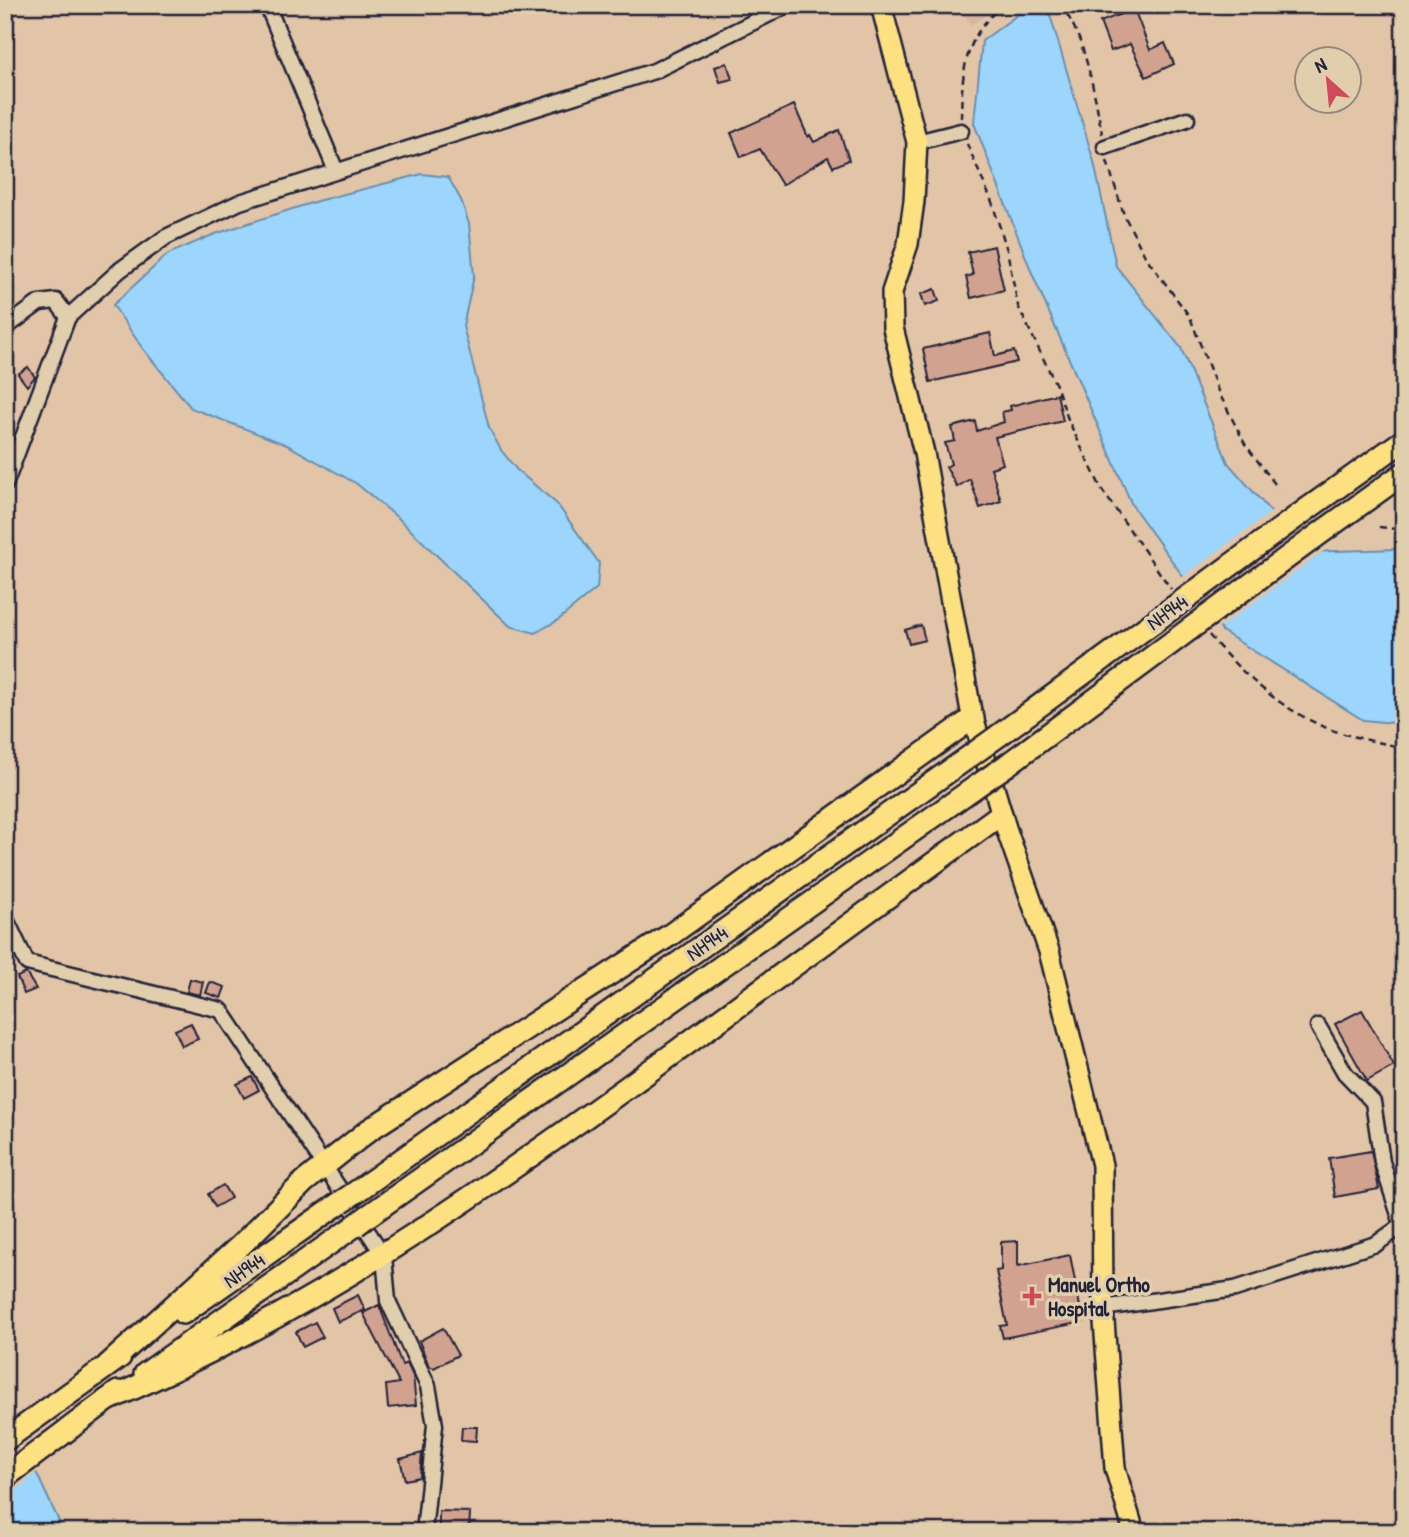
<svg xmlns="http://www.w3.org/2000/svg" width="1409" height="1537" viewBox="0 0 1409 1537" font-family="'Patrick Hand',sans-serif">
<rect width="100%" height="100%" fill="#e2c5a7"/>
<filter id="ink" filterUnits="userSpaceOnUse"><feTurbulence type="fractalNoise" baseFrequency=".0143" numOctaves="2"/><feDisplacementMap in="SourceGraphic" scale="14" xChannelSelector="R" yChannelSelector="G"/><feConvolveMatrix kernelMatrix="1 2 1 2 8 2 1 2 1" color-interpolation-filters="sRGB"/></filter>
<g filter="url(#ink)">
<path fill="#d9b79e" d="M958 5H1001L971 25Z"/>
<g fill="#9cd6fc" stroke="#6b8eaf" stroke-width="2">
<path d="M1047 5 1094 162 1116 266 1181 348 1228 463 1306 552 1398 549 1404 553V724L1363 720 1222 631 1132 505 1032 273 974 123 982 41 1025 9Z"/>
<path d="M422 174 448 177 461 200 469 224 474 276 463 326 489 428 501 450 517 470 557 504 599 563 597 588 557 621 535 633 510 626 398 518 357 484 287 445 191 408 143 349 113 305 168 254 215 234 317 201Z"/>
<path d="M5 1413 15 1427 64 1532H5Z"/>
</g>
<g fill="#e2c5a7">
<path d="M1274 510 1307 548H1328L1216 630 1180 579Z"/>
<path d="M12 1416 39 1470 5 1500V1421Z"/>
</g>
<g fill="#d2a290" stroke="#22223b" stroke-width="2">
<path d="M1134 9 1150 50 1165 43 1174 64 1146 77 1130 44 1111 51 1100 22Z"/>
<path d="M727 63 732 79 720 82 715 67Z"/>
<path d="M794 105 808 137 810 135 814 142 839 130 849 160 833 167 828 157 782 185 760 149 741 157 731 133Z"/>
<path d="M994 246 1004 290 971 298 966 277 973 275 968 252Z"/>
<path d="M935 289 939 301 925 306 921 294Z"/>
<path d="M990 333 995 356 1014 351 1017 362 930 382 923 349Z"/>
<path d="M28 367 35 377 27 386 18 374Z"/>
<path d="M1057 394 1063 421 995 437 1003 464 991 468 1001 501 980 508 970 479 957 487 946 467 951 464 945 443 955 441 952 427 975 421 977 431 1004 422 1002 412 1011 410 1010 406Z"/>
<path d="M921 625 925 640 909 644 905 630Z"/>
<path d="M26 973 36 989 24 994 17 977Z"/>
<path d="M190 979 203 982 200 995 187 992Z"/>
<path d="M210 982 225 987 221 998 206 993Z"/>
<path d="M1362 1010 1394 1066 1367 1081 1335 1024Z"/>
<path d="M191 1023 198 1039 182 1046 175 1030Z"/>
<path d="M252 1077 259 1090 244 1098 237 1084Z"/>
<path d="M1371 1151 1379 1189 1335 1197 1329 1158Z"/>
<path d="M223 1185 231 1198 215 1207 208 1194Z"/>
<path d="M1018 1241V1266L1070 1255 1083 1322 1003 1338 1000 1326 1007 1325 996 1271 1001 1270V1242Z"/>
<path d="M358 1295 365 1310 338 1322 332 1308Z"/>
<path d="M379 1305 402 1365 407 1363 413 1376 416 1405 388 1408 386 1385 399 1383 363 1313Z"/>
<path d="M315 1322 323 1337 303 1347 296 1332Z"/>
<path d="M443 1328 458 1355 434 1368 429 1366 419 1341Z"/>
<path d="M462 1427H477L476 1441 461 1440Z"/>
<path d="M422 1453 420 1477 405 1480 400 1459Z"/>
<path d="M439 1511 470 1512 469 1532H439Z"/>
</g>
<g fill="none" stroke-linecap="round" stroke-linejoin="round">
<defs>
<g id="minor">
<path d="M267 5 336 171"/>
<path d="M917 142 961 131"/>
<path d="M1105 147 1187 119"/>
<path d="M5 328 39 303 56 301 68 317"/>
<path d="M5 485 68 317 120 270 166 237 240 202 654 71 788 5"/>
<path d="M5 917 27 963 221 1010 384 1256 388 1301 428 1386 435 1425 424 1532"/>
<path d="M1318 1026 1345 1073 1373 1102 1382 1162 1402 1224"/>
<path d="M1103 1308 1235 1289 1376 1244 1404 1224"/>
</g>
<path id="major" d="M881 5 917 142 914 201 908 244 892 292 893 328 924 453 971 711 1006 828 1049 951 1102 1165 1103 1308 1115 1468 1134 1532"/>
<g id="highway">
<path d="M1310 507 1404 440"/>
<path d="M1326 529 1404 473"/>
<path d="M998 736 1174 607"/>
<path d="M1007 765 1190 629"/>
<path d="M353 1194 966 759"/>
<path d="M368 1216 974 788"/>
<path d="M183 1313 341 1202"/>
<path d="M108 1365 241 1245 304 1182 369 1130 670 935 973 718"/>
<path d="M145 1374 356 1225"/>
<path d="M107 1400C314 1311 485 1191 666 1059 778 977 889 896 1001 814"/>
<path d="M5 1440 120 1357"/>
<path d="M5 1477 118 1392"/>
</g>
</defs>
<use href="#minor" stroke="#22223b" stroke-width="19"/>
<use href="#major" stroke="#22223b" stroke-width="24"/>
<use href="#highway" stroke="#22223b" stroke-width="26"/>
<g stroke="#22223b" stroke-width="2.5" stroke-dasharray="7 5" stroke-linecap="butt">
<path d="M1060 5C1085 33 1095 97 1102 134"/>
<path d="M961 118C962 71 964 36 1003 5"/>
<path d="M967 144 992 202 1007 250 1018 306 1056 385 1069 422 1102 490 1171 589"/>
<path d="M1107 161 1124 215 1145 256 1190 317 1218 391 1245 444 1278 488"/>
<path d="M1379 527 1404 530"/>
<path d="M1209 635C1242 675 1289 717 1341 733 1361 739 1383 743 1404 748"/>
</g>
<use href="#minor" stroke="#e0ceac" stroke-width="14"/>
<use href="#major" stroke="#fde080" stroke-width="19"/>
<use href="#highway" stroke="#fde080" stroke-width="21"/>
<defs>
<g id="highway-bridge">
<path d="M1174 607 1310 507"/>
<path d="M1190 629 1326 529"/>
<path d="M966 759 998 736"/>
<path d="M974 788 1007 765"/>
<path d="M341 1202 353 1194"/>
<path d="M356 1225 368 1216"/>
</g>
</defs>
<use href="#highway-bridge" stroke="#22223b" stroke-width="26" stroke-linecap="butt"/>
<use href="#highway-bridge" stroke="#fde080" stroke-width="21"/>
</g>
</g>
<path fill="#d1495b" stroke="#e0ceac" stroke-width="2.5" d="M1028.5 1285.5h7v7h7v7h-7v7h-7v-7h-7v-7h7z"/>
<g text-anchor="middle" dominant-baseline="central" stroke-width="7" stroke-linejoin="round" paint-order="stroke">
<g font-size="21" fill="#22223b" stroke="#e0ceac">
<text transform="translate(1167 612) rotate(-36)">NH944</text>
<text transform="translate(707 943) rotate(-35)">NH944</text>
<text transform="translate(244 1270) rotate(-35)">NH944</text>
</g>
<g font-size="21" font-weight="bold" fill="#22223b" stroke="#e0ceac" text-anchor="start">
<text x="1048" y="1284">Manuel Ortho<tspan x="1048" dy="24">Hospital</tspan></text>
</g>
</g>
<rect width="1409" height="1537" fill="none" stroke="#e0ceac" stroke-width="28"/>
<rect x="14" y="14" width="1381" height="1509" fill="none" stroke="#22223b" stroke-width="2.5" filter="url(#ink)"/>
<g transform="translate(1328 80) rotate(333)"><circle r="33" fill="#e0ceac" stroke="#94897f" stroke-width="2"/>
<path d="M0-5L12 26L0 18L-12 26Z" fill="#d1495b"/>
<text y="-10" font-size="19" font-weight="bold" text-anchor="middle" fill="#22223b">N</text>
</g>
</svg>
